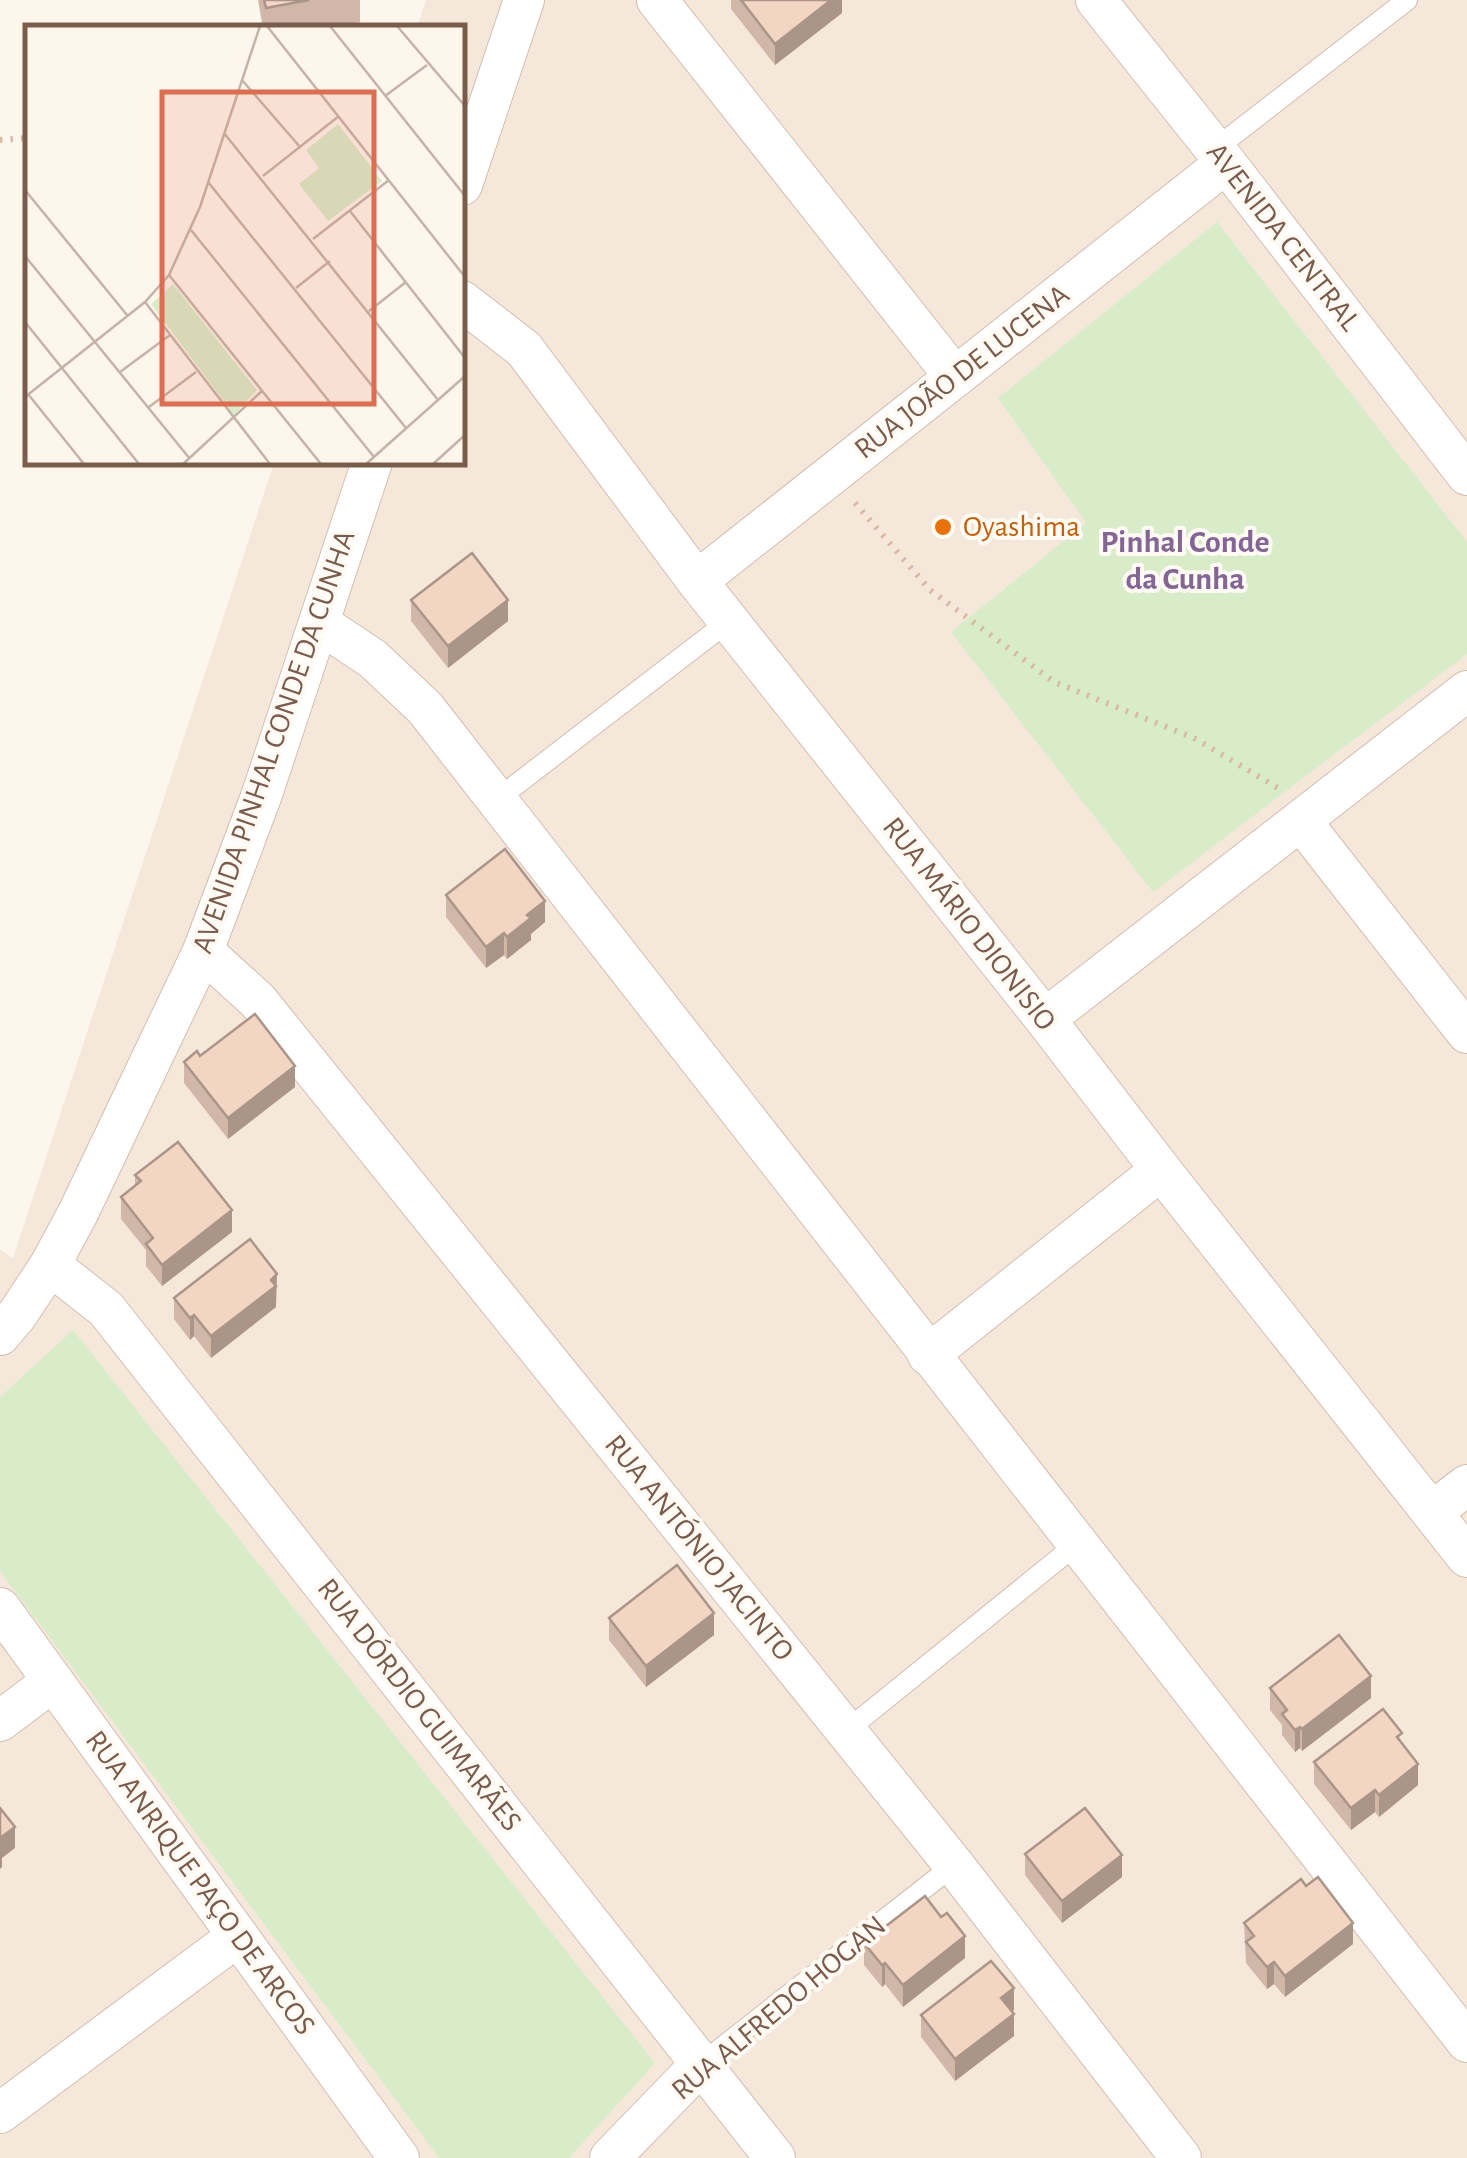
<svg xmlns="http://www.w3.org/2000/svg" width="1467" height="2158" viewBox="0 0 1467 2158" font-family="'Alegreya Sans',sans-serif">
<rect width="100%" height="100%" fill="#fdf6ec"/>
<path fill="#f5e8da" d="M426 0H1467V2158H0V1250L13 1258 274 463 462 462V28L417 27Z"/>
<g fill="#d8ecc9">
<path d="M1217 222 1467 542V654L1153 892 951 632 1086 523 998 398Z"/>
<path d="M73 1330 655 2063 569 2158H439L0 1571V1397Z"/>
</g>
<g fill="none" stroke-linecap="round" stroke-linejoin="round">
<defs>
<g id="service">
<path d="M1215 149 1407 0"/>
<path d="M496 800 729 621"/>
<path d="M846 1731 1077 1544"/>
<path d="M701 2064 954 1865"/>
</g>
<g id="minor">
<path d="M657 0 955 377"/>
<path d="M1096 0 1226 163 1467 475"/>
<path d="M462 185 524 0"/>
<path d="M462 301 524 349 697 581 1045 1019 1161 1170 1467 1557"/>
<path d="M697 581 1226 163"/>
<path d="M319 623 373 659 425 708 1467 2042"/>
<path d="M1301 821 1467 1033"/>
<path d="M203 951 258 1001 954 1865 1181 2158"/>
<path d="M1045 1019 1467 691"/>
<path d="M50 1265 106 1309 775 2158"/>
<path d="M0 1335 17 1315 50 1265 78 1213 203 951 262 794 372 462"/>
<path d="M928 1355 1161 1170"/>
<path d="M1432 1512 1467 1485"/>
<path d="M0 1608 399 2158"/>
<path d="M0 1721 53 1681"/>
<path d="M0 2113 238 1936"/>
<path d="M610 2158 701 2064"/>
</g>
</defs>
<use href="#service" stroke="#d1beb0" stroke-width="22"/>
<use href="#minor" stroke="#d1beb0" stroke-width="42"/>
<g stroke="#d9b8a5" stroke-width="6" stroke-dasharray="2.5 8" stroke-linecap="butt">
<path d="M0 140 28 138"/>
<path d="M855 503 930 590 1054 682 1194 738 1278 788"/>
</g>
<use href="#service" stroke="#fff" stroke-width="20"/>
<use href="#minor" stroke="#fff" stroke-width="40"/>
</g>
<g fill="#d1b7a8">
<path d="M258 0H360V22L331 28H263Z"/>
<path d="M731 0H842V13L775 65 731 9Z"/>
<path d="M411 600 508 621 448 668 411 621Z"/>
<path d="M446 895 545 922 531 934V940L507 959 504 955 486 968 446 917Z"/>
<path d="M184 1062 295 1087 228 1139 184 1083Z"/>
<path d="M135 1175 232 1232 162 1286 146 1266V1250L121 1219V1197L135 1186Z"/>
<path d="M277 1296 276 1297V1307L211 1358 194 1336 190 1340 174 1319V1298Z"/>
<path d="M609 1618 714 1635 646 1687 609 1640Z"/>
<path d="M1270 1688 1371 1698 1302 1751 1300 1748 1295 1752 1282 1735V1725L1270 1710Z"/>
<path d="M1402 1743 1418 1785 1379 1817 1375 1812 1351 1830 1314 1784V1762Z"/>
<path d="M1025 1854 1122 1877 1062 1923 1025 1875Z"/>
<path d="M1244 1923 1353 1944 1285 1997 1274 1984 1267 1989 1246 1963Z"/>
<path d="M864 1943 965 1958 903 2007 885 1984 882 1987 864 1965Z"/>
<path d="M1014 2010 1011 2012 1014 2036 955 2081 921 2037V2015Z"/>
</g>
<g fill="#aa9588">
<path d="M831 0H842V13L775 65V44Z"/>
<path d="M508 600V621L448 668V646Z"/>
<path d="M545 901V922L531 934V940L507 959V937L527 915Z"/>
<path d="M504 933V955L486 968V947Z"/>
<path d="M295 1066V1087L228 1139V1118Z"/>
<path d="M232 1210V1232L162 1286V1265Z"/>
<path d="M277 1274 276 1307 211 1358V1336Z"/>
<path d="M194 1315V1336L190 1340V1318Z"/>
<path d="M714 1613V1635L646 1687V1666Z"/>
<path d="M1371 1676V1698L1302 1751V1729Z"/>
<path d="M1300 1727V1748L1295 1752V1730Z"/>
<path d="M1418 1764V1785L1379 1817V1795Z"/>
<path d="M1375 1790V1812L1351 1830V1808Z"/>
<path d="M15 1827V1848L2 1858V1867L0 1869V1838Z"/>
<path d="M1122 1855V1877L1062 1923V1901Z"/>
<path d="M1353 1923V1944L1285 1997V1976Z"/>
<path d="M965 1936V1958L903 2007V1985Z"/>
<path d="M1274 1962V1984L1267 1989V1967Z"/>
<path d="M885 1963V1984L882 1987V1965Z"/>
<path d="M1014 1988V2010L1001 2020V1998Z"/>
<path d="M1014 2014V2036L955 2081V2059Z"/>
</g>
<g fill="#f3d5c3" stroke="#aa9588" stroke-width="2.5">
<path d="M264 0H309L266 8Z"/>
<path d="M741 0H831L775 44Z"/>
<path d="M472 553 508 600 448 646 411 600Z"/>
<path d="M505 849 545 901 527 915 531 918 507 937 504 933 486 947 446 895Z"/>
<path d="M255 1014 295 1066 228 1118 184 1062 197 1051 200 1056Z"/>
<path d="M178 1142 232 1210 162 1265 146 1244 153 1238 121 1197 141 1181 135 1175Z"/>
<path d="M250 1239 277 1274 271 1280 276 1286 211 1336 194 1315 190 1318 174 1298Z"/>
<path d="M677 1565 714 1613 646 1666 609 1618Z"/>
<path d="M1339 1635 1371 1676 1302 1729 1300 1727 1295 1730 1282 1714 1287 1710 1270 1688Z"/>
<path d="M1383 1709 1402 1733 1397 1737 1418 1764 1379 1795 1375 1790 1351 1808 1314 1762Z"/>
<path d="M0 1808 15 1827 0 1838Z"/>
<path d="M1085 1808 1122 1855 1062 1901 1025 1854Z"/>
<path d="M1318 1877 1353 1923 1285 1976 1274 1962 1267 1967 1246 1942 1254 1936 1244 1923 1301 1879 1306 1886Z"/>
<path d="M925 1896 941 1917 947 1913 965 1936 903 1985 885 1963 882 1965 864 1943Z"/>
<path d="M991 1961 1014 1988 1001 1998 1014 2014 955 2059 921 2015Z"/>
</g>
<circle fill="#e8710a" stroke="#fffaf3" stroke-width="4" cx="943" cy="527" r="10"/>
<g text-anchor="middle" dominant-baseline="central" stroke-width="8" stroke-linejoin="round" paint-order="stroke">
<g font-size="30" fill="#7a5c4d" stroke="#fffaf3">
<text transform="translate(1283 237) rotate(52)">AVENIDA CENTRAL</text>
<text transform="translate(962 372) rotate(-38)">RUA JOÃO DE LUCENA</text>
<text transform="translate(274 742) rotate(-71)">AVENIDA PINHAL CONDE DA CUNHA</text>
<text transform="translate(969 924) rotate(52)">RUA MÁRIO DIONISIO</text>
<text transform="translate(699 1548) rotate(51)">RUA ANTÓNIO JACINTO</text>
<text transform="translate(419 1705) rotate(52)">RUA DÓRDIO GUIMARÃES</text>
<text transform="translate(200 1883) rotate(54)">RUA ANRIQUE PAÇO DE ARCOS</text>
<text transform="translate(779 2008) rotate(-40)">RUA ALFREDO HOGAN</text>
</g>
<g font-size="30" fill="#c56008" stroke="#fffaf3" text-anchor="start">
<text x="963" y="527">Oyashima</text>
</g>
<g font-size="32" font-weight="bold" fill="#846695" stroke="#fffaf3">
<text x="1185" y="542">Pinhal Conde<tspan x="1185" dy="37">da Cunha</tspan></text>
</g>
</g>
<g transform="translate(25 25)">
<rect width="440" height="440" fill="#fdf6ec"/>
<path d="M313 99 357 156 303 196 274 159 294 143 281 125ZM148 259 232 365 209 390 126 279Z" fill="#d8ecc9"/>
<path fill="none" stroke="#c5b3a7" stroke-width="2.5" d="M242 1 440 252M305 1 440 171M372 1 440 81M217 55 275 122M360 71 402 40M199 108 413 375M238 151 314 91M183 157 381 403M0 165 102 290M325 186 440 333M166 205 349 432M288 214 364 155M0 231 165 434M144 250 296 439M271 263 305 236M120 277 245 439M344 286 381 257M0 297 114 439M95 347 145 310M3 369 59 439M0 372 120 277 144 250 175 182 235 1M124 382 171 347M158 439 238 365M341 439 440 351M408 439 440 410"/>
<path fill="#dc6d51" fill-opacity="0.15" stroke="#dc6d51" stroke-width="5" d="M137 67H349V379H137Z"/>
<rect width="440" height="440" fill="none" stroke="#7a5c4d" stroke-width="5"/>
</g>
</svg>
